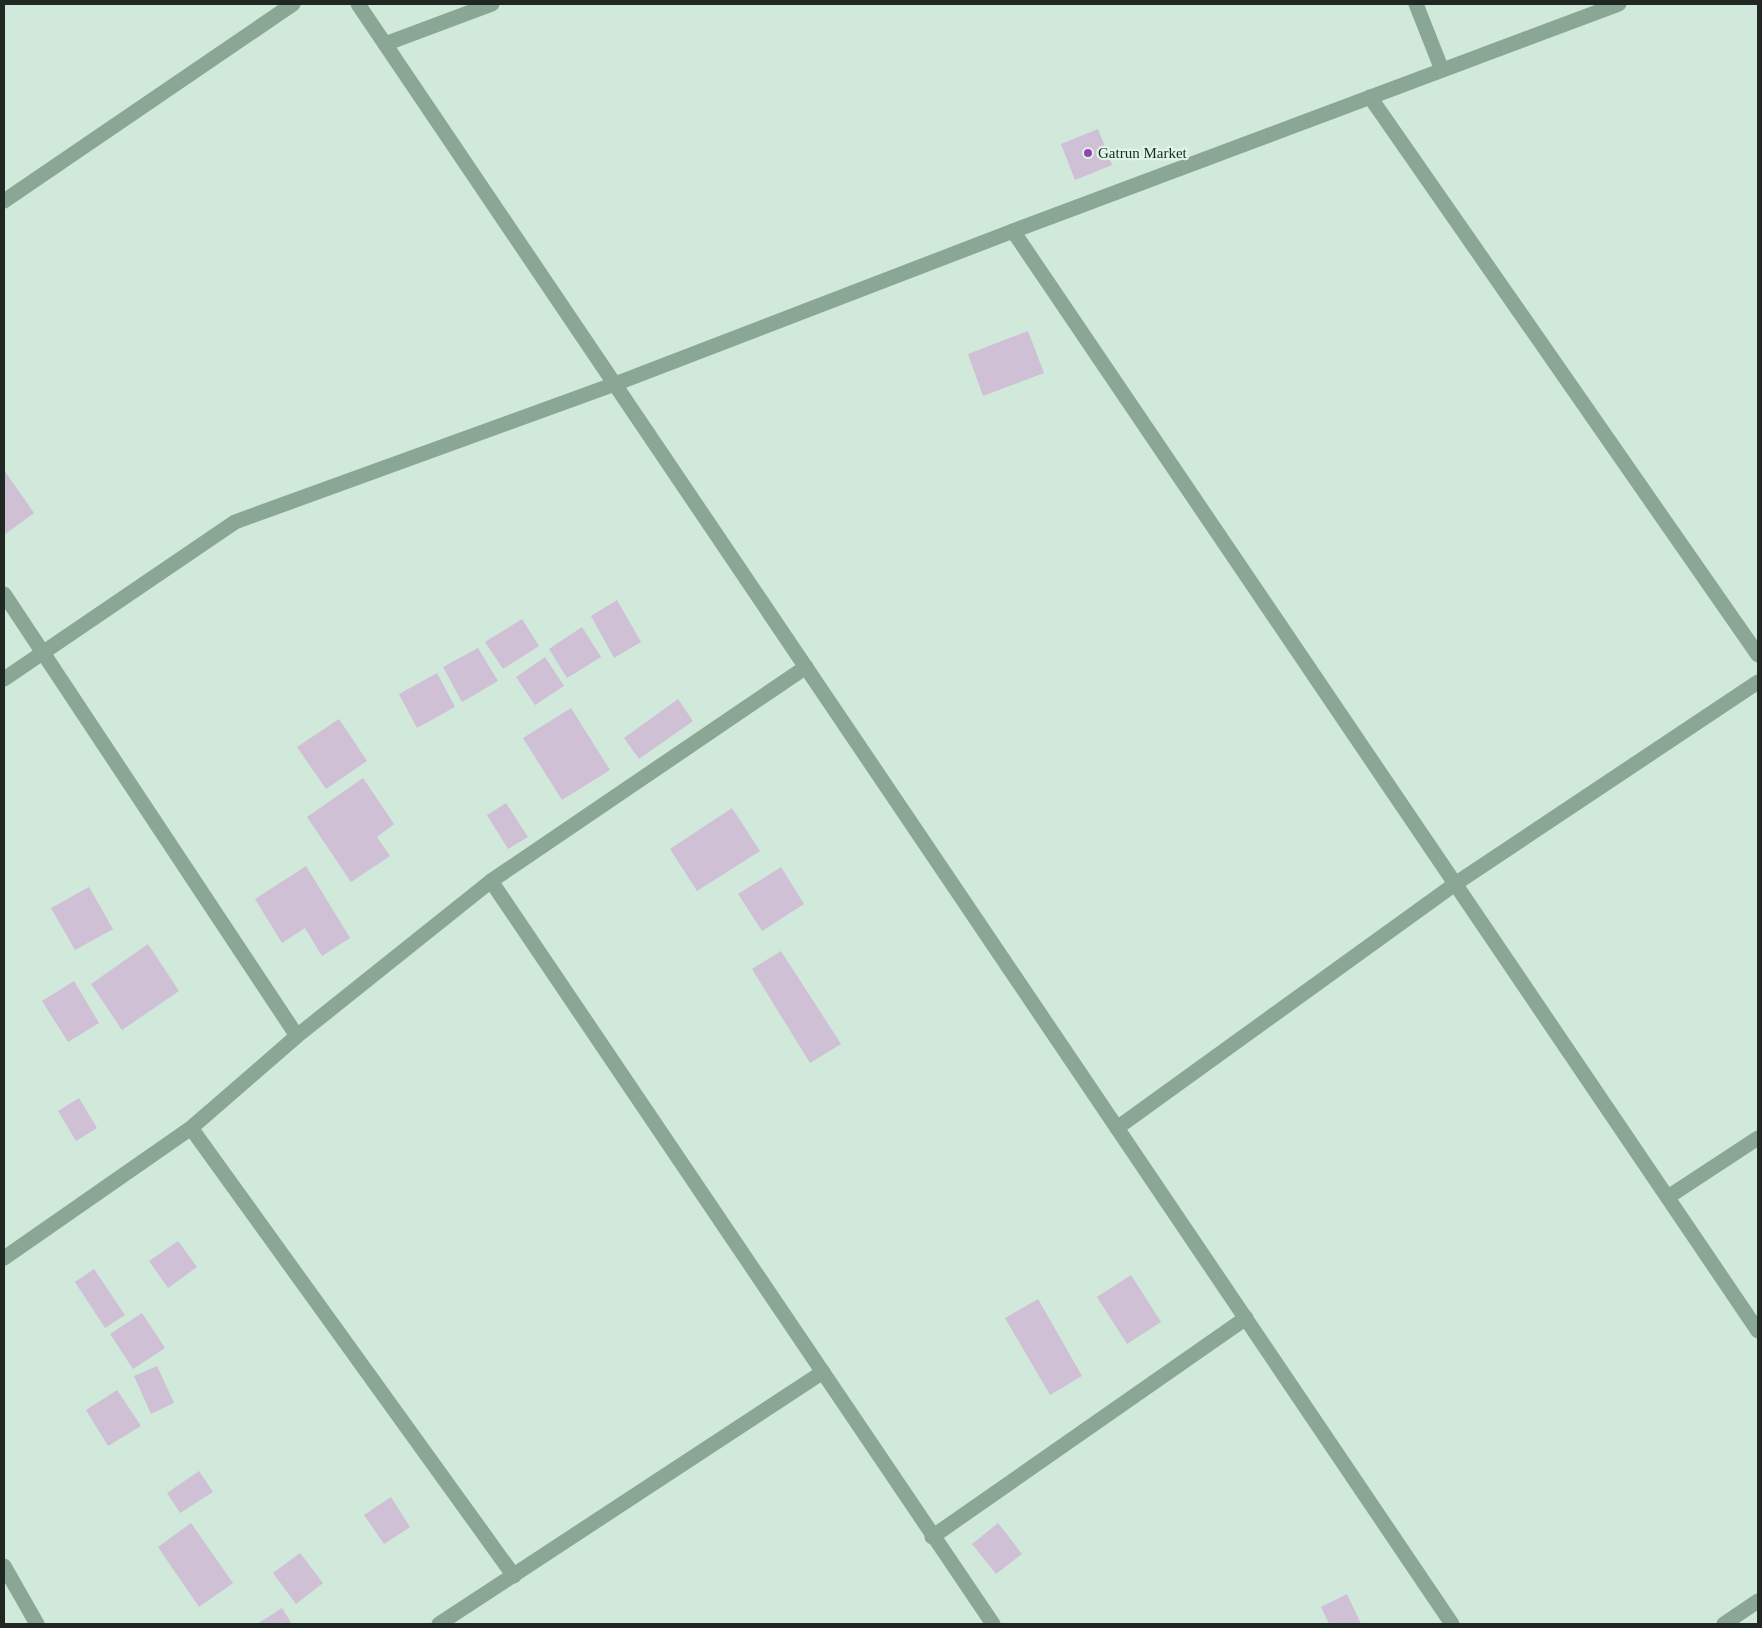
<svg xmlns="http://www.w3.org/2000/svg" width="1762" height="1628" font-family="'Times New Roman',serif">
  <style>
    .building { fill: #cfc0d5 }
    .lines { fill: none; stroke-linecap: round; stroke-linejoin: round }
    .minor { stroke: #8aa694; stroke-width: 15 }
    .poi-dot { fill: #9543b2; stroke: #def6e7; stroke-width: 2 }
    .labels { text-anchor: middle; stroke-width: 4.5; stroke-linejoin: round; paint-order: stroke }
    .poi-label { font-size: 15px; fill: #1f2822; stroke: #def6e7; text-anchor: start }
  </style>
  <rect width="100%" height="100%" fill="#d1e9da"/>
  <g class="building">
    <path d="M1098,129L1112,165L1075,180L1061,144Z"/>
    <path d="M1028,331L1044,373L983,396L968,354Z"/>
    <path d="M4,470L34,513L4,535Z"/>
    <path d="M617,600L641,642L614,658L591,616Z"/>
    <path d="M522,619L539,646L503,669L485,642Z"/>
    <path d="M582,627L601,657L567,678L549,649Z"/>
    <path d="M478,648L498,681L462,702L443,667Z"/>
    <path d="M545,657L564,686L535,705L516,677Z"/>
    <path d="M437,673L455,707L417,728L399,694Z"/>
    <path d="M678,699L693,721L639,759L624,738Z"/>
    <path d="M571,708L610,770L562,800L523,738Z"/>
    <path d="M339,719L367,761L326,789L297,747Z"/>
    <path d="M363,778L394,824L377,837L390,856L351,882L307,817Z"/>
    <path d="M506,803L528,837L508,849L487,815Z"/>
    <path d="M732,808L760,851L697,891L670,849Z"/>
    <path d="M306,866L350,938L322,956L305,928L282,943L255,899Z"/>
    <path d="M781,867L804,904L762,931L738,894Z"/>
    <path d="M89,887L113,929L75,950L51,908Z"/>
    <path d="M148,944L179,991L122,1030L91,984Z"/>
    <path d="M781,951L841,1044L810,1063L752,969Z"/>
    <path d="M74,981L99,1023L68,1042L42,1001Z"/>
    <path d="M79,1098L97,1128L76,1141L58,1111Z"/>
    <path d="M178,1241L197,1267L168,1288L149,1261Z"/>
    <path d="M94,1269L125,1315L105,1328L75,1282Z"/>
    <path d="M1131,1275L1161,1322L1127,1344L1097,1297Z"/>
    <path d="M1038,1299L1082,1376L1050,1395L1005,1318Z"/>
    <path d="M142,1313L165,1348L133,1369L110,1334Z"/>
    <path d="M157,1366L174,1403L151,1414L134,1376Z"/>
    <path d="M117,1390L141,1426L108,1446L86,1410Z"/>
    <path d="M199,1471L213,1492L180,1513L167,1493Z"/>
    <path d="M391,1497L410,1527L384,1544L364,1515Z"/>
    <path d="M191,1523L233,1583L199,1607L158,1547Z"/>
    <path d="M998,1523L1022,1554L996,1574L972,1544Z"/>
    <path d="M300,1553L323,1583L296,1604L273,1573Z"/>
    <path d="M1347,1594L1361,1624H1329L1321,1607Z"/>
    <path d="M282,1608L292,1624H257Z"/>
  </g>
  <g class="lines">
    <g class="minor">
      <path d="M358,4L1452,1624"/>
      <path d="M1416,4L1442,70"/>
      <path d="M385,44L492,4"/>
      <path d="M1370,97L1758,655"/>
      <path d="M4,201L293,4"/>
      <path d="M1013,231L1758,1331"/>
      <path d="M4,594L297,1036"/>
      <path d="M4,679L235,522L615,384L1013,231L1619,4"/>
      <path d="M491,881L993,1624"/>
      <path d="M191,1128L514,1576"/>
      <path d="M1117,1128L1455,884L1758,682"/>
      <path d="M1668,1197L1758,1138"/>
      <path d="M4,1258L191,1128L297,1036L491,881L806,667"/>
      <path d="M932,1537L1246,1318"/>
      <path d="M4,1566L37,1624"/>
      <path d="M439,1624L823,1372"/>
      <path d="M1724,1624L1758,1601"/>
    </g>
  </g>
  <circle class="poi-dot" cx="1088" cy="153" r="5"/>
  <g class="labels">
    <g class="poi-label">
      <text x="1098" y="158">Gatrun Market</text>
    </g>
  </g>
  <rect width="1762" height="1628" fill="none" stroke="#1f2822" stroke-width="10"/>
</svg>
